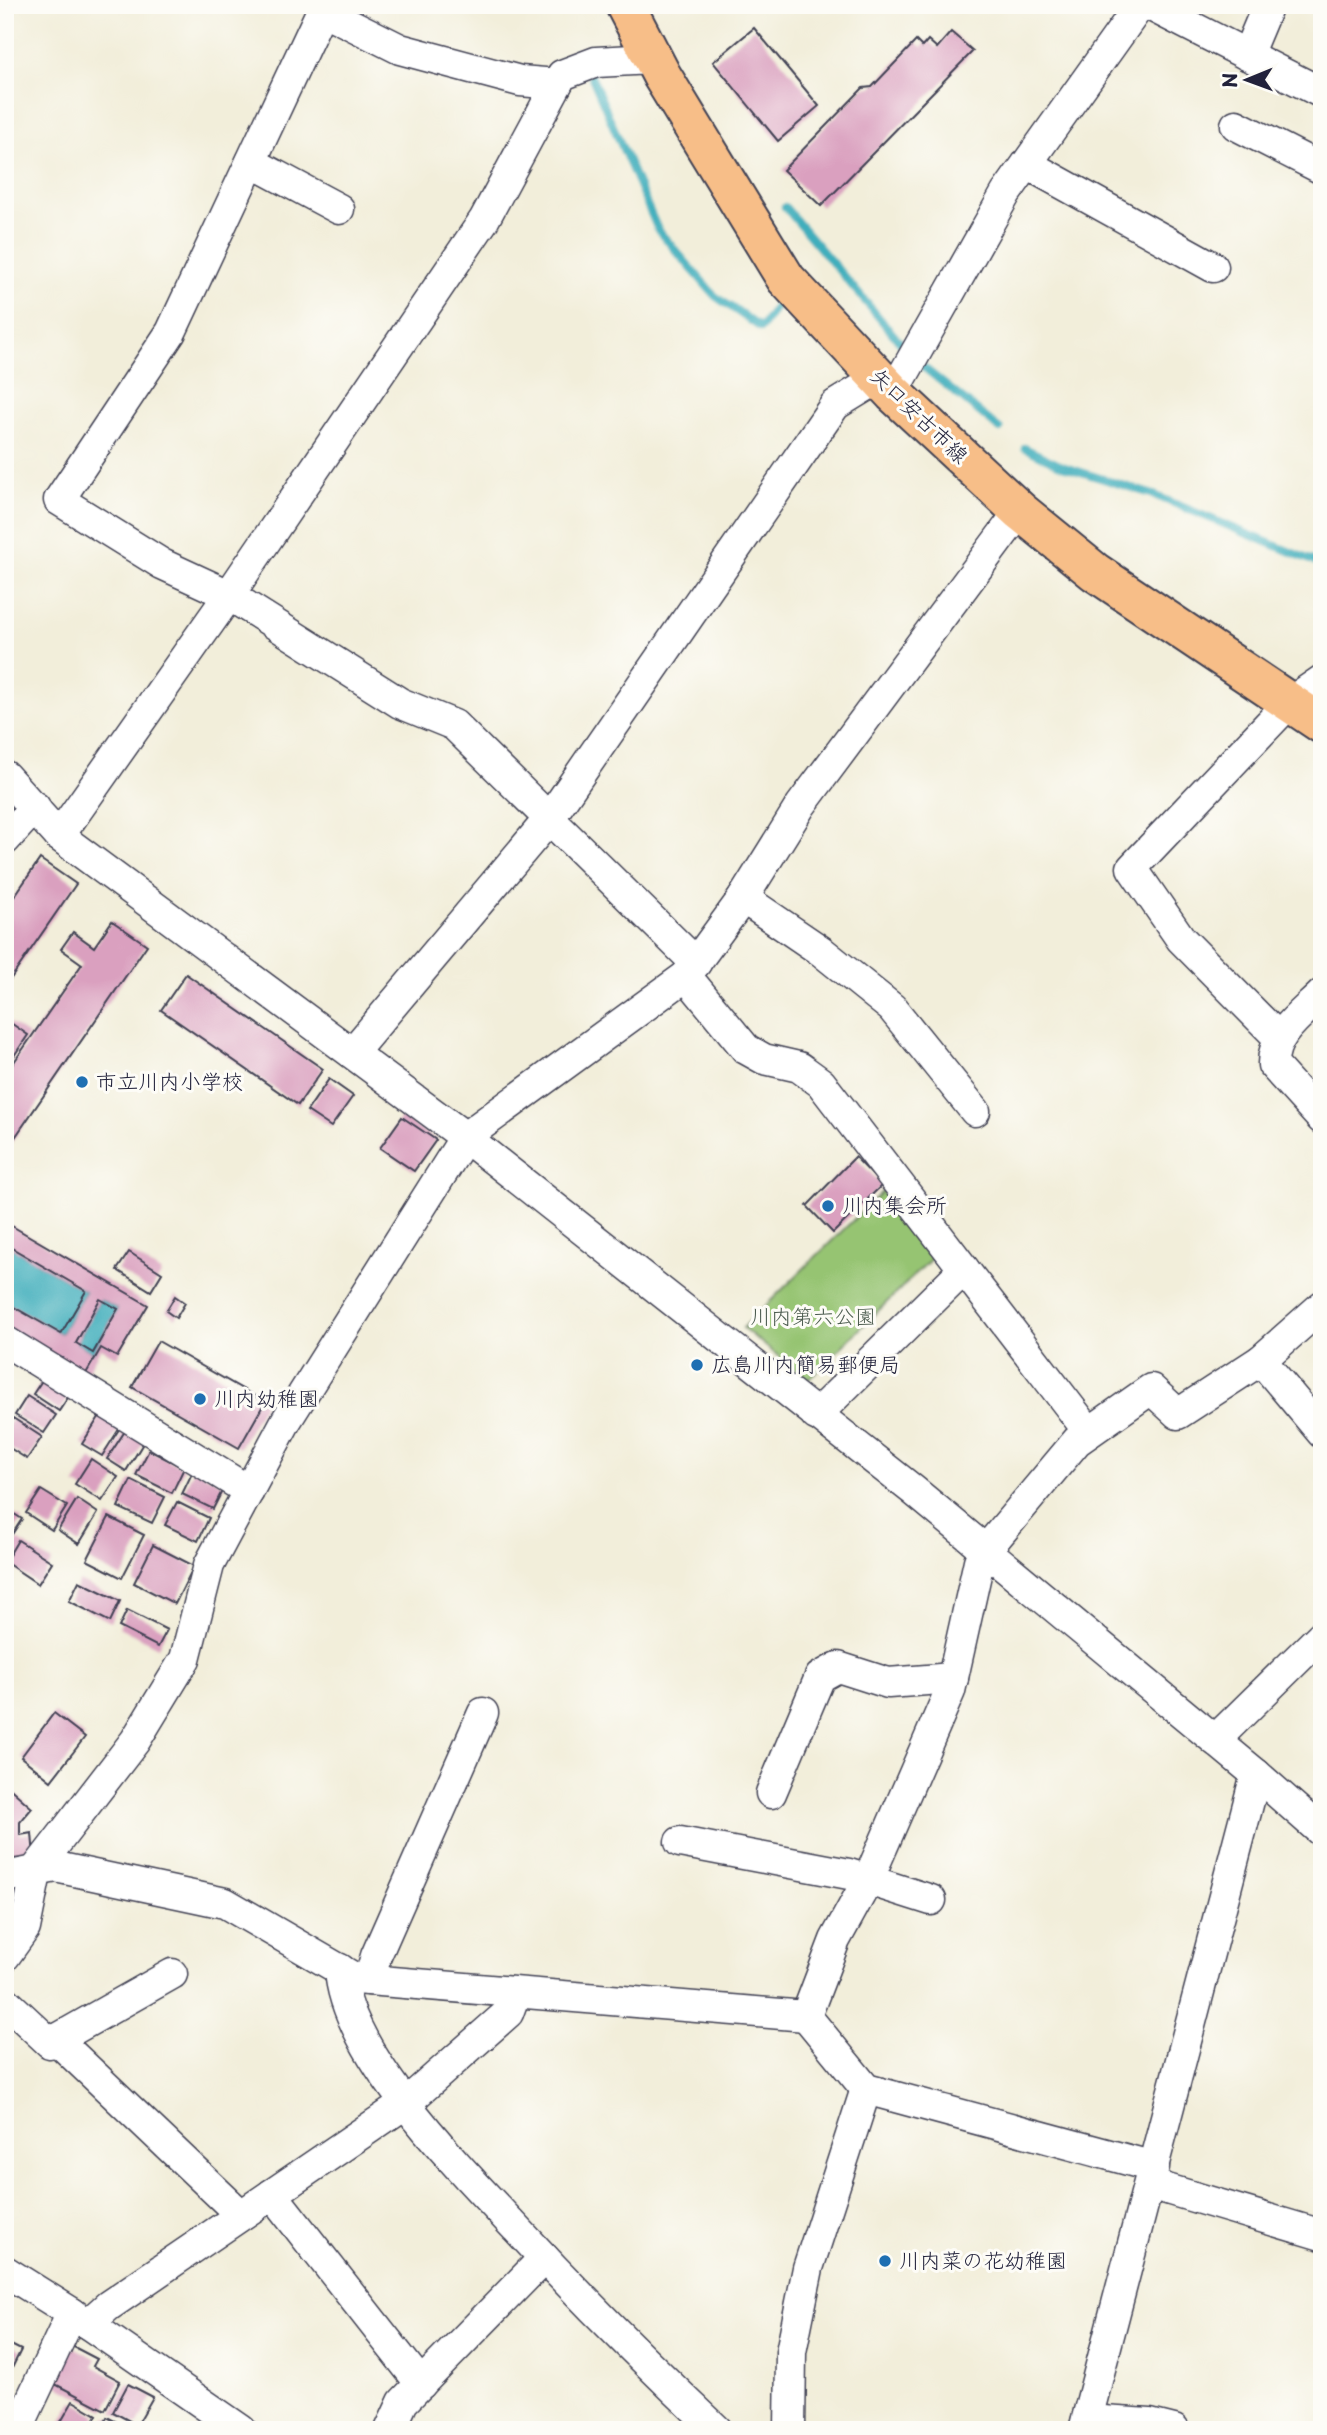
<svg xmlns="http://www.w3.org/2000/svg" width="1327" height="2435" font-family="'Playpen Sans','Klee One',sans-serif">
  <style>
    .green { fill: #96c472; stroke: #5c7356; stroke-width: 2 }
    .water { fill: #3faebc; stroke: #30687c; stroke-width: 2 }
    .lines { fill: none; stroke-linecap: round; stroke-linejoin: round }
    .stream { stroke: #3faebc; stroke-width: 8 }
    .building { fill: #daa0bf; fill-rule: evenodd }
    .minor-casing { stroke: #414153; stroke-width: 33 }
    .major-casing { stroke: #414153; stroke-width: 42 }
    .minor { stroke: #fff; stroke-width: 30 }
    .major { stroke: #f7be88; stroke-width: 38 }
    .poi-dot { fill: #1f6fb2; stroke: #fdfcf7; stroke-width: 2.5 }
    .labels { text-anchor: middle; stroke-width: 6; stroke-linejoin: round; paint-order: stroke }
    .street-label { font-size: 21px; fill: #22223b; stroke: #fdfcf7 }
    .poi-label { font-size: 21px; fill: #22223b; stroke: #fdfcf7; text-anchor: start }
    .park-label { font-size: 21px; fill: #4b5b4e; stroke: #fdfcf7 }
  </style>
  <rect width="100%" height="100%" fill="#fdfcf7"/>
  <filter id="ink" filterUnits="userSpaceOnUse"><feTurbulence type="fractalNoise" baseFrequency=".0143" numOctaves="2"/><feDisplacementMap in="SourceGraphic" scale="14" xChannelSelector="R" yChannelSelector="G"/><feConvolveMatrix kernelMatrix="1 2 1 2 8 2 1 2 1" color-interpolation-filters="sRGB"/></filter>
  <filter id="wash" filterUnits="userSpaceOnUse"><feTurbulence type="fractalNoise" baseFrequency=".00686" numOctaves="4" result="noise"/><feDisplacementMap in="SourceGraphic" scale="28" xChannelSelector="R" yChannelSelector="G"/><feGaussianBlur stdDeviation="1.57" result="paint"/><feColorMatrix in="noise" values="0 0 0 0 0 0 0 0 0 0 0 0 0 0 0 0 0 1.4 0 .05"/><feComposite in="paint" operator="in"/></filter>
  <g filter="url(#wash)">
    <rect width="100%" height="100%" fill="#f2eeda"/>
    <path class="green" d="M891,1183L942,1248L808,1380L743,1328Z"/>
    <g class="water">
      <path d="M5,1244L86,1291L61,1334L5,1302Z"/>
      <path d="M100,1299L118,1309L93,1353L76,1343Z"/>
    </g>
    <g class="lines">
      <g class="stream">
        <path d="M591,75L658,230L715,296L761,328L782,298"/>
        <path d="M785,207L904,347"/>
        <path d="M922,366L1000,429"/>
        <path d="M1025,448L1062,466L1154,495L1322,565"/>
      </g>
    </g>
    <g id="blocks">
      <g class="building">
        <path d="M754,28L819,106L778,141L713,62Z"/>
        <path d="M951,32L973,51L821,206L783,170L863,88L872,87L916,41L922,47L928,40L937,48Z"/>
        <path d="M40,859L76,884L5,987V910Z"/>
        <path d="M112,921L147,945L5,1152V1075L82,964L61,949L73,932L94,947Z"/>
        <path d="M186,974L323,1069L298,1105L161,1010Z"/>
        <path d="M5,1019L28,1035L5,1069Z"/>
        <path d="M329,1079L353,1096L331,1127L307,1111Z"/>
        <path d="M402,1117L436,1140L414,1171L380,1148Z"/>
        <path d="M855,1157L882,1185L833,1233L807,1206Z"/>
        <path d="M5,1222L148,1305L117,1357L101,1348L84,1377L5,1332V1302L61,1334L86,1291L5,1244ZM100,1299L118,1309L93,1353L76,1343Z"/>
        <path d="M129,1252L162,1273L151,1291L117,1270Z"/>
        <path d="M175,1296L185,1303L176,1318L166,1311Z"/>
        <path d="M158,1341L265,1402L239,1448L132,1387Z"/>
        <path d="M45,1376L71,1393L59,1411L33,1394Z"/>
        <path d="M27,1396L56,1415L44,1433L15,1415Z"/>
        <path d="M101,1414L121,1426L102,1456L82,1444Z"/>
        <path d="M13,1418L42,1437L27,1459L5,1445V1430Z"/>
        <path d="M127,1428L145,1440L126,1471L107,1459Z"/>
        <path d="M149,1450L184,1468L172,1493L136,1475Z"/>
        <path d="M91,1459L118,1477L102,1501L75,1484Z"/>
        <path d="M194,1469L225,1485L213,1509L182,1494Z"/>
        <path d="M131,1480L165,1497L152,1523L118,1507Z"/>
        <path d="M41,1490L67,1506L52,1530L26,1513Z"/>
        <path d="M77,1499L98,1513L79,1544L58,1530Z"/>
        <path d="M177,1502L209,1518L198,1541L165,1525Z"/>
        <path d="M5,1508L22,1519L5,1545Z"/>
        <path d="M109,1517L144,1535L122,1578L87,1560Z"/>
        <path d="M18,1540L52,1562L38,1584L5,1562Z"/>
        <path d="M153,1545L194,1566L175,1604L134,1583Z"/>
        <path d="M79,1581L120,1601L110,1622L69,1601Z"/>
        <path d="M127,1610L167,1630L158,1647L119,1627Z"/>
        <path d="M54,1713L85,1737L51,1781L21,1757Z"/>
        <path d="M5,1784L32,1808L20,1822V1835L32,1833L34,1858L9,1859V1849H5Z"/>
        <path d="M5,2342L21,2350L12,2368L5,2364Z"/>
        <path d="M72,2346L97,2359L93,2366L120,2381L105,2410L53,2383Z"/>
        <path d="M128,2384L153,2397L137,2425L113,2412Z"/>
        <path d="M73,2401L97,2415L89,2430H63L58,2427Z"/>
        <path d="M107,2417L132,2430H101Z"/>
      </g>
    </g>
  </g>
  <g filter="url(#ink)">
    <use href="#blocks" fill-opacity="0" stroke="#414153" stroke-width="2"/>
    <g class="lines">
      <defs>
        <g id="minor">
          <path d="M1149,5L1322,93"/>
          <path d="M1247,55L1268,5"/>
          <path d="M557,84L520,81L400,49L322,10L171,332L59,500L162,564L229,595L400,703L454,725L696,963"/>
          <path d="M1236,125L1322,169"/>
          <path d="M251,162L339,209"/>
          <path d="M1027,164L1213,267"/>
          <path d="M893,393L1006,193L1140,5"/>
          <path d="M5,776L59,836L465,1137L913,1490L1256,1774L1322,1832"/>
          <path d="M59,836L229,595L484,220L562,75L596,62L652,59"/>
          <path d="M5,840L35,807"/>
          <path d="M743,898L821,951L892,1008L975,1111"/>
          <path d="M686,976L746,1049L764,1059L799,1067L821,1083L1089,1432"/>
          <path d="M1322,994C1301,1015 1272,1034 1273,1065L1322,1119"/>
          <path d="M1279,1038L1181,939L1132,868L1290,702L1322,680"/>
          <path d="M352,1053L549,819L835,405L879,378"/>
          <path d="M5,1341L249,1491"/>
          <path d="M1261,1360L1322,1433"/>
          <path d="M816,1415L964,1269"/>
          <path d="M1215,1740L1322,1635"/>
          <path d="M771,1793L820,1677L838,1667L888,1683L953,1678"/>
          <path d="M680,1842L849,1874L931,1900"/>
          <path d="M5,1877L56,1867L225,1903L356,1979L806,2016"/>
          <path d="M5,1956L25,1928L37,1868L135,1741L185,1659L209,1565L286,1421L465,1137L686,976L743,898L801,805L1020,511"/>
          <path d="M340,1969C344,2052 461,2170 517,2229C582,2299 648,2365 717,2430"/>
          <path d="M369,1980L376,1956L483,1713"/>
          <path d="M5,2001L50,2043L172,1974"/>
          <path d="M56,2039L241,2215"/>
          <path d="M1154,2167L866,2089L806,2016L835,1940L868,1880L950,1691L979,1561L985,1551L1077,1441L1151,1389L1178,1414L1261,1360L1322,1306"/>
          <path d="M1150,2184L1322,2235"/>
          <path d="M272,2194L421,2384"/>
          <path d="M5,2271L72,2313L241,2430"/>
          <path d="M88,2324L108,2306L406,2103L508,2013L515,1994"/>
          <path d="M1087,2420L1150,2424L1174,2430"/>
          <path d="M17,2430L72,2313"/>
          <path d="M390,2430L403,2402L544,2258"/>
          <path d="M790,2430L791,2352L808,2268L866,2089"/>
          <path d="M1084,2430L1256,1774"/>
        </g>
        <path id="major" d="M625,5L662,76L786,279L893,393L1020,511L1095,572L1322,724"/>
      </defs>
      <use href="#minor" class="minor-casing"/>
      <use href="#major" class="major-casing"/>
      <use href="#minor" class="minor"/>
      <use href="#major" class="major"/>
    </g>
  </g>
  <g class="poi-dot">
    <circle cx="82" cy="1082" r="7"/>
    <circle cx="828" cy="1206" r="7"/>
    <circle cx="697" cy="1365" r="7"/>
    <circle cx="200" cy="1399" r="7"/>
    <circle cx="885" cy="2261" r="7"/>
  </g>
  <g class="labels">
    <g class="street-label">
      <text transform="translate(919 416) rotate(44)" y="7">矢口安古市線</text>
    </g>
    <g class="poi-label">
      <text x="96" y="1089">市立川内小学校</text>
      <text x="842" y="1213">川内集会所</text>
      <text x="711" y="1372">広島川内簡易郵便局</text>
      <text x="214" y="1406">川内幼稚園</text>
      <text x="899" y="2268">川内菜の花幼稚園</text>
    </g>
    <g class="park-label">
      <text x="813" y="1324">川内第六公園</text>
    </g>
  </g>
  <rect width="1327" height="2435" fill="none" stroke="#fdfcf7" stroke-width="28"/>
  <g transform="translate(1247 80) rotate(269)" stroke="#fdfcf7" stroke-width="5" paint-order="stroke">
  <path d="M0-5L12 26L0 18L-12 26Z" fill="#22223b"/>
  <text y="-10" font-size="19" font-weight="bold" text-anchor="middle" fill="#22223b">N</text>
  </g>
</svg>
